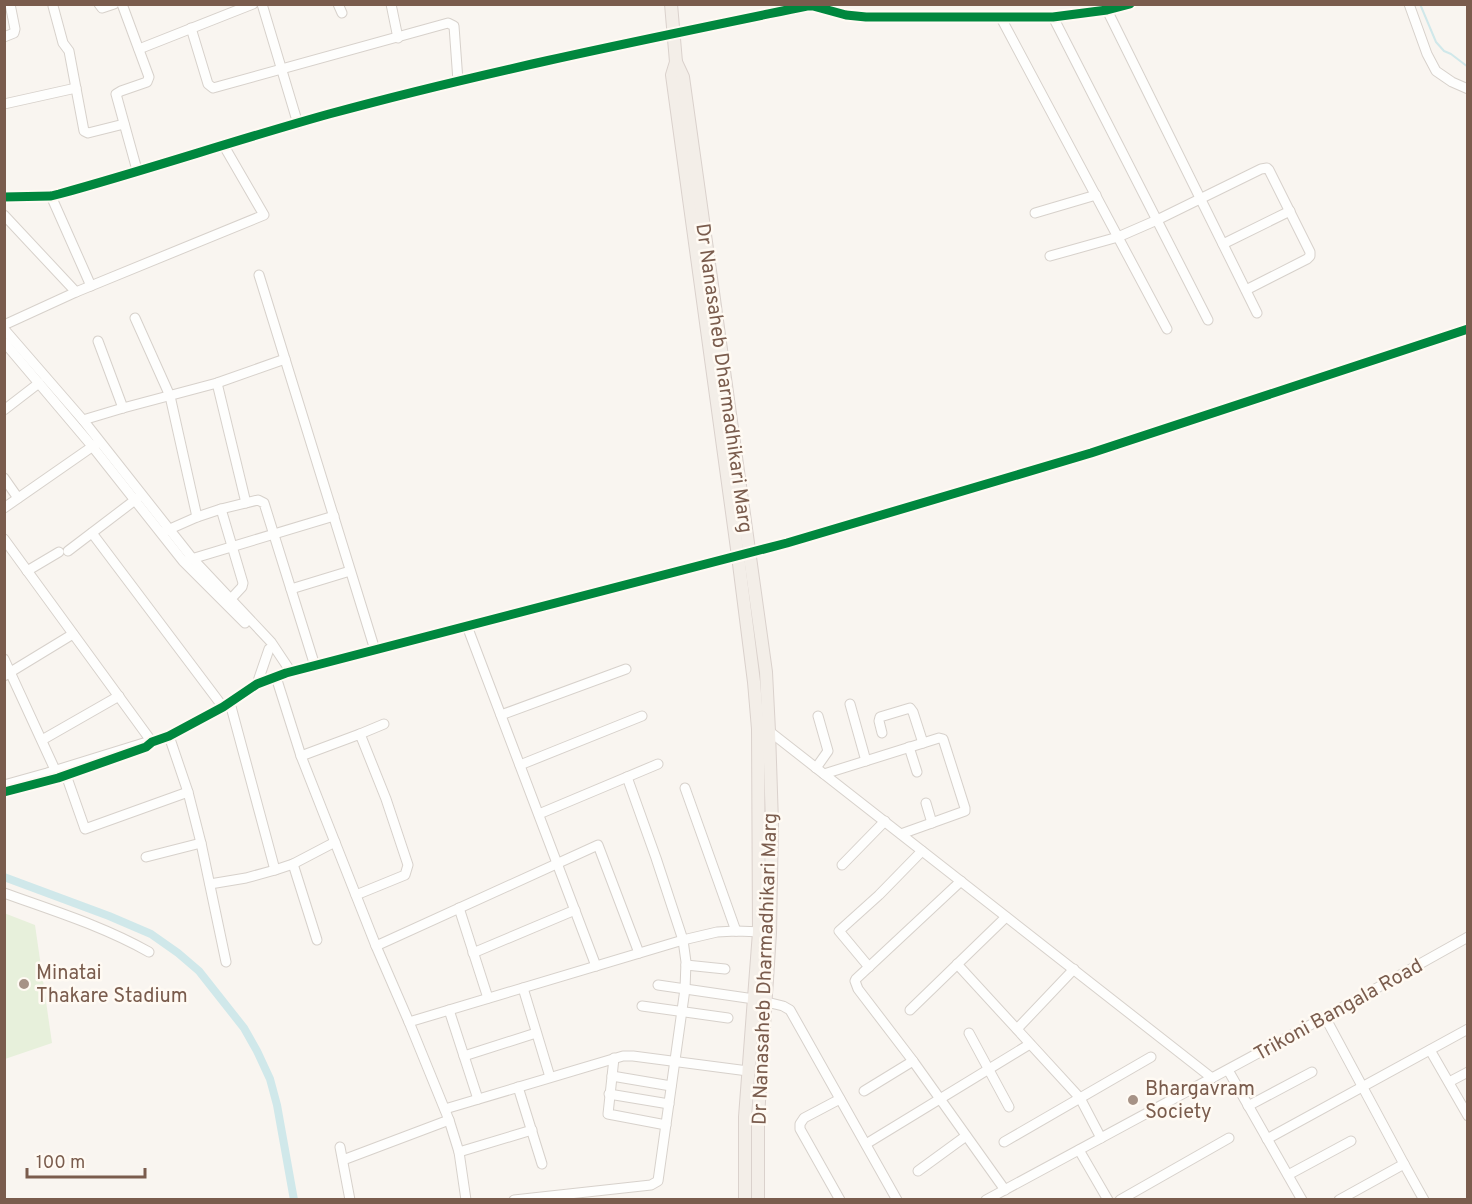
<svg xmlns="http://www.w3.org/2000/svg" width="1472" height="1204" font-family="Overpass,sans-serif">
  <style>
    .green { fill: #e7f0db }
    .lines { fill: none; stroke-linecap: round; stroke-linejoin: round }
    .stream { stroke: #d0e8ea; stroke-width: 2 }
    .canal { stroke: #d0e8ea; stroke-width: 8 }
    .minor-casing { stroke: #d7d1cb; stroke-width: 11 }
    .major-casing { stroke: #dad1cc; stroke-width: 14 }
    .minor { stroke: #fefefd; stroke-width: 9 }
    .major { stroke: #f3eee8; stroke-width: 12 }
    .cycleway-casing { stroke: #fffaf3; stroke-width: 13 }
    .cycleway { stroke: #00873e; stroke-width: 9 }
    .poi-dot { fill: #a69286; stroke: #fffaf3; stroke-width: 2 }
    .labels { text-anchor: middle; stroke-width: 5; stroke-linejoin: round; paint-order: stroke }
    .street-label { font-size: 20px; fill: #7a5c4d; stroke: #fffaf3 }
    .poi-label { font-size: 20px; fill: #7a5c4d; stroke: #fffaf3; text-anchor: start }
  </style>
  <rect width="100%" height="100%" fill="#f9f5f0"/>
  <path class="green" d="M4,913L35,925L52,1043L5,1059Z"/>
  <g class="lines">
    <path class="stream" d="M1420,4L1436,42L1444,51L1451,54L1468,67"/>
    <path class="canal" d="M4,877L109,916L151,934L178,953L199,971L244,1028L257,1051L270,1079L277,1105L294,1200"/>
    <defs>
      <g id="minor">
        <path d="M99,4L102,8L114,4"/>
        <path d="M122,4L149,77L147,82L121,91L116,94L137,170"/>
        <path d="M262,4L298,124"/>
        <path d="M338,4L342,13"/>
        <path d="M391,4L398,38"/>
        <path d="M1409,4L1427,54L1436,71L1452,82L1468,89"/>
        <path d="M53,6L63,43L69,51L84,131L88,133L124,124"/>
        <path d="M1107,10L1257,313"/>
        <path d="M1053,17L1208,320"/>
        <path d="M1001,18L1167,329"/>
        <path d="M191,28L208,84L213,88L448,23L454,26L458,81"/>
        <path d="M4,37L14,33L15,29L10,4"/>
        <path d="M139,49L253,4"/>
        <path d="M4,104L76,88"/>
        <path d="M51,196L91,286"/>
        <path d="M4,197L51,196L59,194C150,169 239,139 329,114C487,71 647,39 807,6H813L846,15L866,17H1053L1107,10L1130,4"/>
        <path d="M1035,213L1096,195"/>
        <path d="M4,215L76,292"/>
        <path d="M1223,244L1290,211"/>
        <path d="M1050,256L1118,237L1157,220L1261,169L1267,168L1269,170L1310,252V256L1307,259L1246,290"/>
        <path d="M259,275L375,650"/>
        <path d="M135,318L170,396L197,517"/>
        <path d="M4,325L76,292L264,215L224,146"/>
        <path d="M4,329L83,420L192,558L271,642L291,672"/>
        <path d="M98,341L123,408"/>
        <path d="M4,342L92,446L183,561L245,623"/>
        <path d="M217,383L246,503"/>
        <path d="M4,410L39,383"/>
        <path d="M83,420L123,408L217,383L285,359"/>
        <path d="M4,478L18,498"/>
        <path d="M4,508L96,444"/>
        <path d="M221,509L243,583L242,587L228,602"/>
        <path d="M163,532L197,517L221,509L258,500L264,503L315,666"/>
        <path d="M92,533L223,707"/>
        <path d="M4,539L152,742"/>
        <path d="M68,551L139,497"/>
        <path d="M188,560L334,516"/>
        <path d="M27,571L59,552"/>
        <path d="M291,589L350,571"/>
        <path d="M467,626L596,966"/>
        <path d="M4,659L57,774"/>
        <path d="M4,676L73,634"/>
        <path d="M276,677L301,756L325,817L376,946L409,1022L449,1120L459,1152L466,1200"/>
        <path d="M257,684L269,649"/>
        <path d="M230,703L275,870L293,864L335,842"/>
        <path d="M850,704L866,761"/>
        <path d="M501,715L626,669"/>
        <path d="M764,730L769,731L1212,1078"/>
        <path d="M882,733L879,721L880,717L910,708L913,712L923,743"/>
        <path d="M360,734L384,724"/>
        <path d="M169,736L188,792L201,843L226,962"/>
        <path d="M42,740L119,696"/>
        <path d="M909,747L917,772"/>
        <path d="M301,756L360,734L386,799L408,865L405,875L356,895"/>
        <path d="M520,765L642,716"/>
        <path d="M816,768L828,751L818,716"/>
        <path d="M824,774L939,738L943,739L965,808V811L901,834"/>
        <path d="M66,775L85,829L188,792"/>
        <path d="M4,785L47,773L147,742"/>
        <path d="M685,788L736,931"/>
        <path d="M4,792L58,778L146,747L152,742L169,736L223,707L257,684L286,673L787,543L1091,453L1468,329"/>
        <path d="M926,803L932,823"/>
        <path d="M539,814L658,764"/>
        <path d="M146,857L201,843"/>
        <path d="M293,864L317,940"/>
        <path d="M842,865L885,821"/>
        <path d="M961,881L856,979L855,981L858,989L913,1061L1005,1190"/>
        <path d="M210,884L246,878L275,870"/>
        <path d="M4,893C54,911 103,926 149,952"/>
        <path d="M459,908L488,998"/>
        <path d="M376,946L598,845L639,953"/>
        <path d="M473,953L575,910"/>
        <path d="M957,964L1080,1098L1101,1138"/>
        <path d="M686,965L725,969"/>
        <path d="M869,967L839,931L879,895L922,851"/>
        <path d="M658,985L754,999L783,1006L790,1010L897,1200"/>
        <path d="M523,988L550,1077"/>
        <path d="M642,1006L728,1018"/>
        <path d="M449,1010L478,1099"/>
        <path d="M910,1010L1006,917"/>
        <path d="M1325,1017L1404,1164L1424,1200"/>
        <path d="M409,1022L683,940L717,932L736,931L763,932"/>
        <path d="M1017,1029L1074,969"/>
        <path d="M969,1033L1009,1107"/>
        <path d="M1430,1050L1468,1116"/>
        <path d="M464,1056L536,1033"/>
        <path d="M614,1058L608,1114L666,1125"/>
        <path d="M1228,1070L1302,1200"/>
        <path d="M612,1076L671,1086"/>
        <path d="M1449,1082L1468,1072"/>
        <path d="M518,1087L542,1164"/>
        <path d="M864,1091L913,1061"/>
        <path d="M609,1094L669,1104"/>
        <path d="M840,1099L804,1118L800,1124V1129L840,1200"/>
        <path d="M1248,1106L1312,1072"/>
        <path d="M445,1109L623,1056H633L748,1071"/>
        <path d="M1267,1139L1468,1029"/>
        <path d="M1004,1142L1151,1057"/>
        <path d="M866,1144L1030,1044"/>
        <path d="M340,1147L350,1200"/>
        <path d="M1079,1150L1108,1200"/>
        <path d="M459,1152L532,1130"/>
        <path d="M343,1160L449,1120"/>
        <path d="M918,1171L966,1136"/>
        <path d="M1288,1175L1351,1141"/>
        <path d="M514,1200L651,1185L658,1181L685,989L686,962L683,940L656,858L627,777"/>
        <path d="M986,1200L1325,1017L1468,937"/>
        <path d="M1120,1200L1229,1138"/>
        <path d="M1339,1200L1404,1164"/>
      </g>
      <g id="major">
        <path d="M671,4L676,62L672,75L738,556L754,682L758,729L759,932L745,1117V1200"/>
        <path d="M676,62L683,77L766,672L769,731L772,823L770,933L758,1117V1200"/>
      </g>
    </defs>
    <use href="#minor" class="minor-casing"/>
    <use href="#major" class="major-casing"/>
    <use href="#minor" class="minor"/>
    <use href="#major" class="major"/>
    <defs>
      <g id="cycleway">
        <path d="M4,197L51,196L59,194C150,169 239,139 329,114C487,71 647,39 807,6H813L846,15L866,17H1053L1107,10L1130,4"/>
        <path d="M4,792L58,778L146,747L152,742L169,736L223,707L257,684L286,673L787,543L1091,453L1468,329"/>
      </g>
    </defs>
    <use href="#cycleway" class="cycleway-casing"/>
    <use href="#cycleway" class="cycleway"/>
  </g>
  <g class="poi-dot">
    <circle cx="24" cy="984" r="6"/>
    <circle cx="1133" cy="1100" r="6"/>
  </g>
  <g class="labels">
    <g class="street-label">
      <text transform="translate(725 378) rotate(82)" y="7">Dr Nanasaheb Dharmadhikari Marg</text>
      <text transform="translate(764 969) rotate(-88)" y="7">Dr Nanasaheb Dharmadhikari Marg</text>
      <text transform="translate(1338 1009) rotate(-29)" y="7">Trikoni Bangala Road</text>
    </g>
    <g class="poi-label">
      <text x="36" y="979">Minatai<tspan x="36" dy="23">Thakare Stadium</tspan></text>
      <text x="1145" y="1095">Bhargavram<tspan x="1145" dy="23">Society</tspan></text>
    </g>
  </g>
  <rect width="1472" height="1204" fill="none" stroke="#7a5c4d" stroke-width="12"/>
  <path d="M27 1168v9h118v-9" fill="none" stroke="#7a5c4d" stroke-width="3"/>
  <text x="36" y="1168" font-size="18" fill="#7a5c4d" stroke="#fffaf3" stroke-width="4.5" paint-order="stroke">100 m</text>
</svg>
